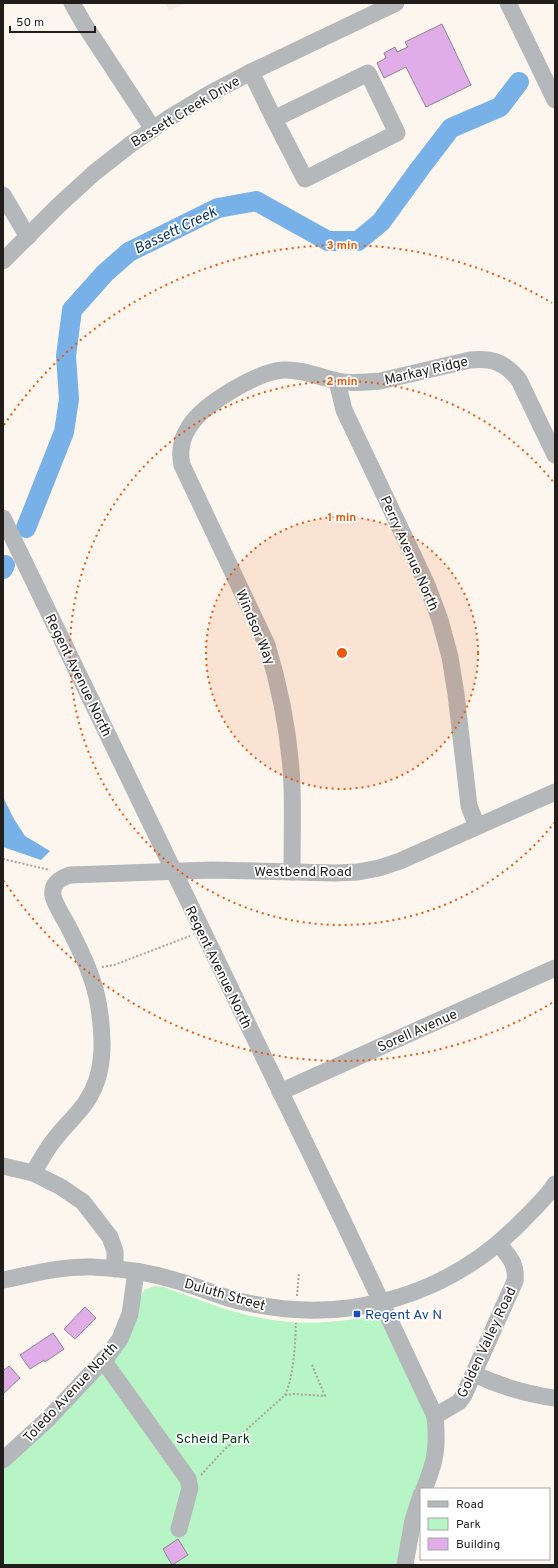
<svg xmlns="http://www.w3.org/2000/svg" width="558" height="1568" font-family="Overpass,sans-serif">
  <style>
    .built { fill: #f6ebdd }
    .green { fill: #b8f5c6 }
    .water { fill: #78b1e7 }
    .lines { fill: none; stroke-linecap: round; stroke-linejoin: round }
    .river { stroke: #78b1e7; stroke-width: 20 }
    .building { fill: #e1ade9; stroke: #8c868d }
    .path { stroke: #a9a39d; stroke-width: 2; stroke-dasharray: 2 2; stroke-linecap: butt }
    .minor { stroke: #b4b8ba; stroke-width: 17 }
    .ring { fill: none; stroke: #e8590c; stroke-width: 2; stroke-dasharray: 2 4 }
    .transit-dot { fill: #1a4fb4; stroke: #fff; stroke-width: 1.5 }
    .labels { text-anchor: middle; stroke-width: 3.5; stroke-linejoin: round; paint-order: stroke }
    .street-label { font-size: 14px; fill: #201d1a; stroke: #fff }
    .transit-label { font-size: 14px; fill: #164399; stroke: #fff; text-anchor: start }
    .park-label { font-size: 14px; fill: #003415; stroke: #fff }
    .water-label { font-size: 15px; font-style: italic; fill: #0a3458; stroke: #fff }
    .centre { fill: #e8590c; stroke: #fff; stroke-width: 2 }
    .ring-label { font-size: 12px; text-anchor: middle; font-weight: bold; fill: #e8590c; stroke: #fff; stroke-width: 3.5; stroke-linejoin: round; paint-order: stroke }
  </style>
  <rect width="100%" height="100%" fill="#fdf6ee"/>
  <path class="built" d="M165,3H185L169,11Z"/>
  <path class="green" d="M154,1286L164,1287C205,1302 246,1319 291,1322C303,1323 316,1323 328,1322C345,1321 362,1317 380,1318L428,1420L430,1439L421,1479L411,1501L397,1565H3V1469L23,1452L138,1304L144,1290Z"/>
  <path class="water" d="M3,797L14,819L25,836L50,851L41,860L3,847Z"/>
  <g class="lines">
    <g class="river">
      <path d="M26,528L64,432L69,399L66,356L72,310L105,273L129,252L218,208L256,201L328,241H358L381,222L421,167L451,128L500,107L519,82"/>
      <path d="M3,569L5,565"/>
    </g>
  </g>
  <g class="building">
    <path d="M442,24L471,85L426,107L406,67L384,78L377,63L386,58L384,53L395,47L397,52L408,47L405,42Z"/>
    <path d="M85,1307L96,1318L75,1339L64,1329Z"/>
    <path d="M53,1333L64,1349L45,1362L44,1360L30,1369L20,1355Z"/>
    <path d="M9,1366L20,1378L3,1394V1371Z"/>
    <path d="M178,1539L188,1555L172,1565L163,1549Z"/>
  </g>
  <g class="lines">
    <g class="path">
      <path d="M3,859L50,870"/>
      <path d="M102,967L114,965L190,936"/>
      <path d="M297,1296L299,1272"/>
      <path d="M285,1395L293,1394L325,1396L312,1365"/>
      <path d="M201,1475L223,1451L285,1395C294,1375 295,1345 296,1323"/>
    </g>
    <g class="minor">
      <path d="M72,3L84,24L153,129"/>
      <path d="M508,3L555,100"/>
      <path d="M251,72L274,119L368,73L397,133L305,179L274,119"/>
      <path d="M3,195L28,237"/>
      <path d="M3,261L58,206L94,173L131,144L169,118L209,94L251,72L396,3"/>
      <path d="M337,381L344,410L411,551L427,585L440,620L450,657L456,694L469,806L477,826"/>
      <path d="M3,518L344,1223L435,1416"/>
      <path d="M292,872C292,843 293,815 292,786C290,739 281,691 267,645L182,465C179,451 181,439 189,427C203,404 257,372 283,370C302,369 319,377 337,381C351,384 366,382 380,381L470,360C492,358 505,362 519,380L555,455"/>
      <path d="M280,1092L555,968"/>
      <path d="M3,1166L33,1173L61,1187L83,1202L110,1237L115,1251V1269"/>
      <path d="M33,1173C41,1160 48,1146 58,1135C67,1124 78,1114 86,1102C105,1075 104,1040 99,1008C95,979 81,952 68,926C64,918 55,905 53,896C51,883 61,878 70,875L211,870L335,873L358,872L379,868L400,861L555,792"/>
      <path d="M3,1280C33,1274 62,1266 92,1267C122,1268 153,1273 181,1282C202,1288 223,1298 244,1302C347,1326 450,1296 523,1220C534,1209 547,1197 555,1184"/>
      <path d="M103,1360L188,1479L190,1488L179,1529"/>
      <path d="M474,1374C502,1387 525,1394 555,1398"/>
      <path d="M3,1460L48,1419L109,1354L120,1339L130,1314L136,1272"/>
      <path d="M424,1489C436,1461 438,1447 435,1416L459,1402L464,1395L515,1281C517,1263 509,1257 499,1244"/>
      <path d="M405,1565L413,1520L421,1495"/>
    </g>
  </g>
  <circle cx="342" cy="653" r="136" fill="#e8590c" fill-opacity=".12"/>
  <g class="ring">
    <circle cx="342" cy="653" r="136"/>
    <path d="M555 822A272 272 0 1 1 555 484"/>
    <path d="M552 1003A408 408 0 0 1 4 881M4 425A408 408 0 0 1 552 303"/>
  </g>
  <rect class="transit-dot" x="353" y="1310" width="8" height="8" rx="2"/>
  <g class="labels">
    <g class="street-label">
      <text transform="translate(185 111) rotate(-31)" y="5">Bassett Creek Drive</text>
      <text transform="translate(426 370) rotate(-13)" y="5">Markay Ridge</text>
      <text transform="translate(410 553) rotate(66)" y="5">Perry Avenue North</text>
      <text transform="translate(256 627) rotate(67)" y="5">Windsor Way</text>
      <text transform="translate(79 675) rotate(64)" y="5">Regent Avenue North</text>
      <text x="303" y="876">Westbend Road</text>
      <text transform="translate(219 967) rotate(64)" y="5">Regent Avenue North</text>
      <text transform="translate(417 1030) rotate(-24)" y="5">Sorell Avenue</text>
      <text transform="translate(225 1294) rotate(16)" y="5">Duluth Street</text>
      <text transform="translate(486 1342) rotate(-65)" y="5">Golden Valley Road</text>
      <text transform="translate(70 1392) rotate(-47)" y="5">Toledo Avenue North</text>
    </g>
    <g class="transit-label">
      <text x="365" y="1319">Regent Av N</text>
    </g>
    <g class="park-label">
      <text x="213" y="1443">Scheid Park</text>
    </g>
    <g class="water-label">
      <text transform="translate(175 230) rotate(-26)" y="5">Bassett Creek</text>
    </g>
  </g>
  <circle cx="342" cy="653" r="6" class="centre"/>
  <g class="ring-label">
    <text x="342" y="249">3 min</text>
    <text x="342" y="385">2 min</text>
    <text x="342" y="521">1 min</text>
  </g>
  <rect width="558" height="1568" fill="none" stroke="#201d1a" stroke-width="8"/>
  <rect x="420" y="1488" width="130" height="72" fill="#ffffff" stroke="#a6a5a3"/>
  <rect x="428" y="1501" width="20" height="6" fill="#b4b8ba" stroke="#a6a5a3"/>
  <text x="456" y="1508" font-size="12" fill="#201d1a">Road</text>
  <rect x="428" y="1518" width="20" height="12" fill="#b8f5c6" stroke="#a6a5a3"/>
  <text x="456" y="1528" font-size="12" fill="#201d1a">Park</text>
  <rect x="428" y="1538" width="20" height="12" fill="#e1ade9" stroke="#a6a5a3"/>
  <text x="456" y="1548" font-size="12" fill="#201d1a">Building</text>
  <path d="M10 26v6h85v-6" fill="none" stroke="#201d1a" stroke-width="2"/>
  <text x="16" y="26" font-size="12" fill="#201d1a" stroke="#ffffff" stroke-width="3" paint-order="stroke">50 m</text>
</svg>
